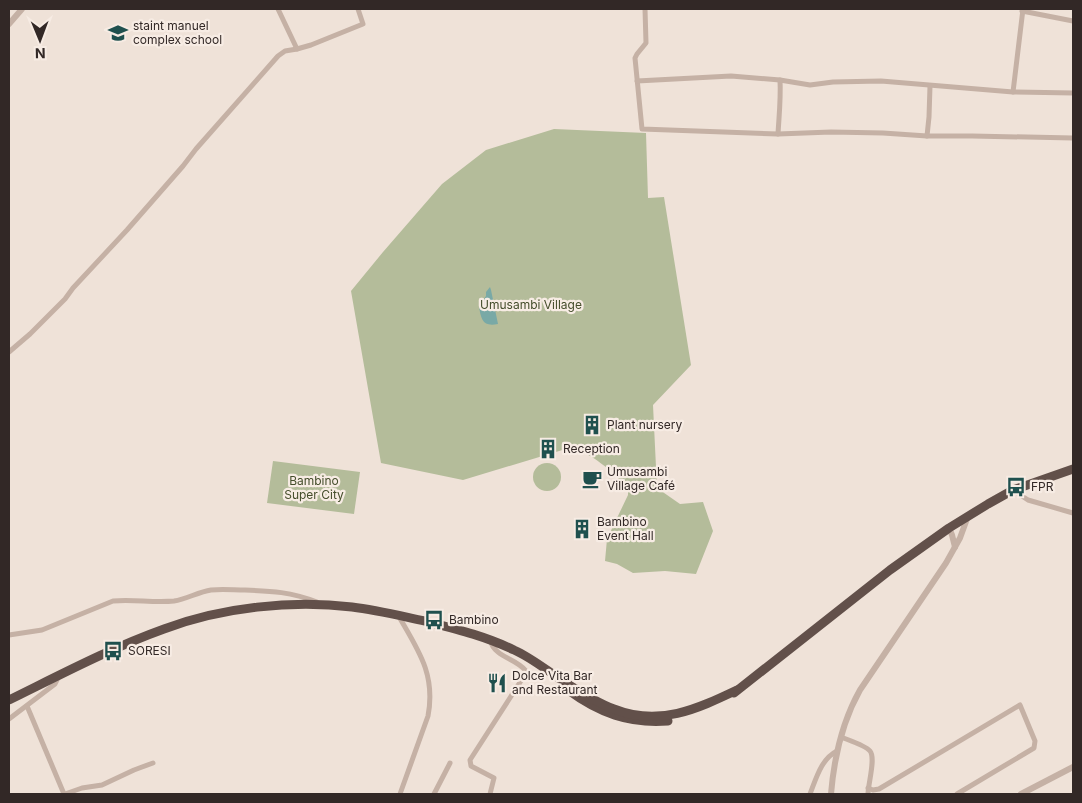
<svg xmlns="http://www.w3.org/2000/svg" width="1082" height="803" font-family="Inter,sans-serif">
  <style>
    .green { fill: #b4bc9a }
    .water { fill: #79a9a6 }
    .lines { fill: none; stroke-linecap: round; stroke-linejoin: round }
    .minor { stroke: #c5b1a5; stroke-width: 5 }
    .tertiary { stroke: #c5b1a5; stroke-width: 6 }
    .trunk { stroke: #62504a; stroke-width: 9 }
    .labels { text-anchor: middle; stroke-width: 4.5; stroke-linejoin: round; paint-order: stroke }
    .poi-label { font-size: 12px; fill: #322826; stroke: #f7ece4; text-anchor: start }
    .park-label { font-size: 12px; fill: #454e2c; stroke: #f7ece4 }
  </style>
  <rect width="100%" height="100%" fill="#efe2d8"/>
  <g class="green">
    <path d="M554,129L646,133L648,198L664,197L691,365L653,405L657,488L680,504L703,502L713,531L696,574L665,571L633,573L617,564L605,561L607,539L628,495V487C610,471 594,453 569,448L463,480L381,463L351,291L383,252L442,184L486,150Z"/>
    <path d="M273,461L360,472L354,514L267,503Z"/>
    <circle cx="547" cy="477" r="14"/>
  </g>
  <path class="water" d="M490,287L491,290L498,324C483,327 481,320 479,306L486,296V292Z"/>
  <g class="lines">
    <g class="minor">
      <path d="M278,9L297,49"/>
      <path d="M645,9L646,43L637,54L635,58L642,129L778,134L831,132L883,133L927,136H972L1073,138"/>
      <path d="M1022,11L1073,21"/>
      <path d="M637,81L731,76L780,80L810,85L833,82L881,81L1013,92L1073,93"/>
      <path d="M1013,92L1023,9"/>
      <path d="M778,134C779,116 781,98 780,80"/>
      <path d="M927,136L929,117L930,86"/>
      <path d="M9,352L30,334L65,299L73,288L127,230L183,166L196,149L278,56L285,51L297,49L311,45L363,24L358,9"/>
      <path d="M1013,490L1028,500L1073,513"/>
      <path d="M398,615C418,650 436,674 428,716L400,794"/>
      <path d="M9,635L42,630L113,601C133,599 153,603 174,601C187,599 198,592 211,590C222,589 234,590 245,590C272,591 291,592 317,602"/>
      <path d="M27,706L64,794"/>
      <path d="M9,719L55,684L59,676"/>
      <path d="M841,737C848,740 865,745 870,751C876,758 868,784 868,794"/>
      <path d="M868,788L873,790L879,789L1020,705L1035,741L1034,748L957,794"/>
      <path d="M65,794L82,788L102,785L134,770L153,763"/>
      <path d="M434,794L450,763"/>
      <path d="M490,794L494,778L471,766L470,760L526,673V671C516,658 495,658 490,640"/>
      <path d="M810,794C816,779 821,759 837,751"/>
    </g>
    <g class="tertiary">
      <path d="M9,24L22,9"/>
      <path d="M949,528L952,535L955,547"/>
      <path d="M831,794C834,758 842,722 860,690L946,563L960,538L968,516"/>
      <path d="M1021,794L1073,767"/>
    </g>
    <g class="trunk">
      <path d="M568,690C599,713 629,724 668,721"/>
      <path d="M734,693L890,570L949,528L988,504L1013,490L1073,469"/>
      <path d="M9,700C60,675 111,648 164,629C222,607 292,600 352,607C377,610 401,616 425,621C456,629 485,636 514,650C530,657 545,669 560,679C577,690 595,702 614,709C659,727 697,709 737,690"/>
    </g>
  </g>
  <defs>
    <symbol id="school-bare" viewBox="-9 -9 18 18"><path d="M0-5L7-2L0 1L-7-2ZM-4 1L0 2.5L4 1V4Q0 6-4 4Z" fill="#1f504e" stroke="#f7ece4" stroke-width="2.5" paint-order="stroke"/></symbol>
    <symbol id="building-bare" viewBox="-9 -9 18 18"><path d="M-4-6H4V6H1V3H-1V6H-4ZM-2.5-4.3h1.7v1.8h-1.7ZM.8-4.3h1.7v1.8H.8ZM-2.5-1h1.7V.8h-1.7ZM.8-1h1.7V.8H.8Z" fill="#1f504e" stroke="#f7ece4" stroke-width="2.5" paint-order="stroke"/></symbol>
    <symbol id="cafe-bare" viewBox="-9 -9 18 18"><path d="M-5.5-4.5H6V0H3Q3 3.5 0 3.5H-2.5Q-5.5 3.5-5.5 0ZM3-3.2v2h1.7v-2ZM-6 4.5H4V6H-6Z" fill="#1f504e" stroke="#f7ece4" stroke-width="2.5" paint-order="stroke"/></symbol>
    <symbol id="bus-bare" viewBox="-9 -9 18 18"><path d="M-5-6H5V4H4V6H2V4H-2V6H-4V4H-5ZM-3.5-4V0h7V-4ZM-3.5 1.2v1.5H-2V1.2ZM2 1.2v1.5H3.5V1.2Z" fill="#1f504e" stroke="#f7ece4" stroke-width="2.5" paint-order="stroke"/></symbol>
    <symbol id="restaurant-bare" viewBox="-9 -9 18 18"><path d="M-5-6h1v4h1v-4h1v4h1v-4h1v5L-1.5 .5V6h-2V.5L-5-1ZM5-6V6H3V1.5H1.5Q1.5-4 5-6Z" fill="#1f504e" stroke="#f7ece4" stroke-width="2.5" paint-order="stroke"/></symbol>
  </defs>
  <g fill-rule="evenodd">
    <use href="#school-bare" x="104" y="19" width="28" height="28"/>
    <use href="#building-bare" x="578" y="411" width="28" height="28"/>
    <use href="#building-bare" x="534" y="435" width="28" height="28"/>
    <use href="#cafe-bare" x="578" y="465" width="28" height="28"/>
    <use href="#bus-bare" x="1002" y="473" width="28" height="28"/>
    <use href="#building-bare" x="568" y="515" width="28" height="28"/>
    <use href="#bus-bare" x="420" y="606" width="28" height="28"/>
    <use href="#bus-bare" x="99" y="637" width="28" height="28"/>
    <use href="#restaurant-bare" x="483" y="669" width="28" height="28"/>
  </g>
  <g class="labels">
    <g class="poi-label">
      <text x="133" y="30">staint manuel<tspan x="133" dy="14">complex school</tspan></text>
      <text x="607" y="429">Plant nursery</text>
      <text x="563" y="453">Reception</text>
      <text x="607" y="476">Umusambi<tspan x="607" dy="14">Village Café</tspan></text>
      <text x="1031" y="491">FPR</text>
      <text x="597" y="526">Bambino<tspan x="597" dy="14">Event Hall</tspan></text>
      <text x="449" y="624">Bambino</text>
      <text x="128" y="655">SORESI</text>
      <text x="512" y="680">Dolce Vita Bar<tspan x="512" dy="14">and Restaurant</tspan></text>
    </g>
    <g class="park-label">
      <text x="531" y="309">Umusambi Village</text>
      <text x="314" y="485">Bambino<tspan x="314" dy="14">Super City</tspan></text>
    </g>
  </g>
  <rect width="1082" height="803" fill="none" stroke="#322826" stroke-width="20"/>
  <g transform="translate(40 40) rotate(179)" stroke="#f7ece4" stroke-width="4" paint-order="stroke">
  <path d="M0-4L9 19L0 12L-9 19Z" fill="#322826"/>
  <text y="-8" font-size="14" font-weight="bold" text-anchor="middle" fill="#322826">N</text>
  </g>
</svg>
